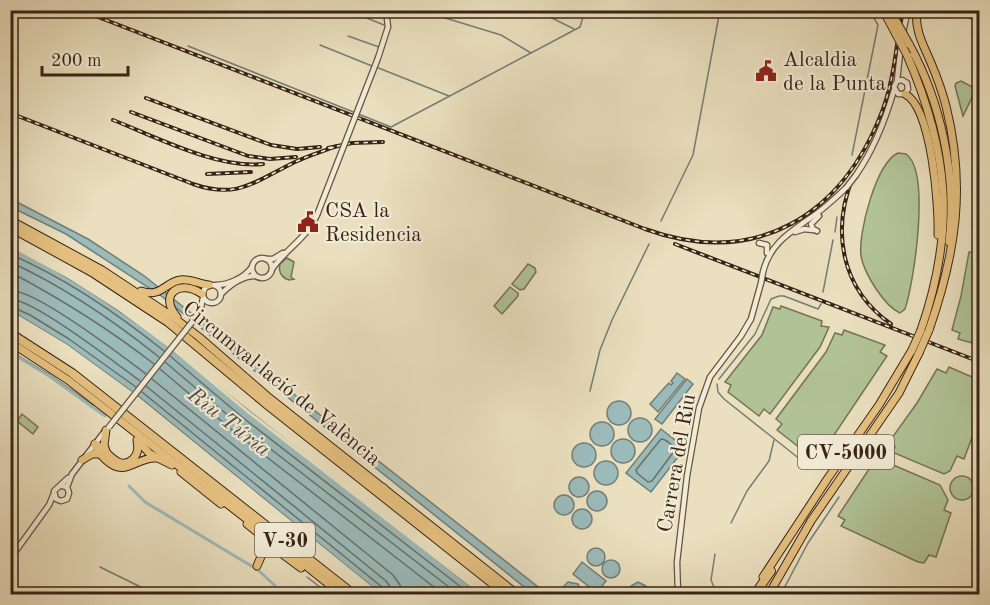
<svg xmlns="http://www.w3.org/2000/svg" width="990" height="605" font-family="'Old Standard TT',serif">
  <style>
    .green { fill: #b1c396; stroke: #747456; stroke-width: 1.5 }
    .water { fill: #9bbaba; stroke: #737e78; stroke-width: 1.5 }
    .pier { fill: #eadfbe }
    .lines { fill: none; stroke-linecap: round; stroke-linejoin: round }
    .shore { stroke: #6a6f68; stroke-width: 1.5 }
    .stream { stroke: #737e78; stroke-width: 1.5 }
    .canal { stroke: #9bbaba; stroke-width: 3 }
    .tertiary-casing { stroke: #645340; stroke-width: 7 }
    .trunk-casing { stroke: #382416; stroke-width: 9 }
    .motorway-casing { stroke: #382416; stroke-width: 10 }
    .tertiary { stroke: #f1ead5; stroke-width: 4.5 }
    .trunk { stroke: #e5c07f; stroke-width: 7 }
    .motorway { stroke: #e5c07f; stroke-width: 8 }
    .rail-casing { stroke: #382416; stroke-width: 4 }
    .rail { stroke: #f1ead5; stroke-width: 1.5; stroke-dasharray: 4.5; stroke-linecap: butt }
    .tertiary-bridge-casing { stroke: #645340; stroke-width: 7; stroke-linecap: butt }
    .trunk-bridge-casing { stroke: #382416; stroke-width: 9; stroke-linecap: butt }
    .tertiary-bridge { stroke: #f1ead5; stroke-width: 4.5 }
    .trunk-bridge { stroke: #e5c07f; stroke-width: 7 }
    .labels { text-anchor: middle; stroke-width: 4.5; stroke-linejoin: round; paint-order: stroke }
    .shield { fill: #f1ead5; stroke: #705f4f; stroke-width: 1.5 }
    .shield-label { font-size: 20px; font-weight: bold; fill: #382416 }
    .poi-label { font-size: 21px; fill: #382416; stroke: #f1ead5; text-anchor: start }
    .street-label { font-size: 21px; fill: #382416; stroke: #f1ead5 }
    .water-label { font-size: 22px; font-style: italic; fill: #565147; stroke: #f1ead5 }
  </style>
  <rect width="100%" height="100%" fill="#eadfbe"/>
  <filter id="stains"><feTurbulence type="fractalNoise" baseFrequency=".00333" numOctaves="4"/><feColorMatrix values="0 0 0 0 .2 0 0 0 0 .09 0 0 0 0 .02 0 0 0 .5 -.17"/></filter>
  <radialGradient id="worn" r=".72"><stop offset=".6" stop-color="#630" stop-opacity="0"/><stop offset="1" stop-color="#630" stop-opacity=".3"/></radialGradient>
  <g class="green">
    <path d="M961,81L976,89L963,116L955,86L956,83Z"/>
    <path d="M898,153L906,154C931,171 914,282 905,309L900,313C884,306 864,273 861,256C858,233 876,163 898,153Z"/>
    <path d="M979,194V233V226L972,225Z"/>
    <path d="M977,244H980L979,345L958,339L960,333L952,330L961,296L969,252L976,253Z"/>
    <path d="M287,258L294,262L291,277L294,279L289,280C282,278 278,272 280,264Z"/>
    <path d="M528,264L535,268L536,272L524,289L520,290L512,284Z"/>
    <path d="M510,287L518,293V296L502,314L494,306Z"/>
    <path d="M781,306L822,321L821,326L829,327L820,347L770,414L764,409L759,416L728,392L731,385L725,382L762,335L773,307L780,309Z"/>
    <path d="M844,330L885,345L880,352L887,356L824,450L818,446L812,455H809L777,430L782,424L776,419L826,352L835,333L842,335Z"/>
    <path d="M949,367L979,380V419L964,459L957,456L950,471L944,474L892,452L895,447L889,442L917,403L937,369L946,373Z"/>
    <path d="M22,414L38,427L33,434L17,421Z"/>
    <path d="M884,461L940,485L948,500L944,510L951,513L936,557L929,555L924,563L918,562L841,526L845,520L838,516L873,463L880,467Z"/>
    <circle cx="962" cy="488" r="12"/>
  </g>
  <g class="water">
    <path d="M11,199L88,239L143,275L547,594H533L160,295L66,234L11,207Z"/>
    <path d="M10,247C64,272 114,306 161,341L480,594H381L138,396L66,344L11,311Z"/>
    <path d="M677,373L685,379L658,412L650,404L666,386L669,383L671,385L673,383L671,381Z"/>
    <path d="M687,379L693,384L662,424L655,419Z"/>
    <circle cx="619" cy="413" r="12"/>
    <circle cx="640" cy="430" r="12"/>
    <circle cx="602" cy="434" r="12"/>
    <path d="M661,429L685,448L651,492L626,473Z"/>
    <circle cx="623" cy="451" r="12"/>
    <circle cx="584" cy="455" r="12"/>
    <circle cx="606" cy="473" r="12"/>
    <circle cx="579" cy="487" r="10"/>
    <circle cx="597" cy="501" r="10"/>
    <circle cx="564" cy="505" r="10"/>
    <circle cx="582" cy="519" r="10"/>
    <circle cx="596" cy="557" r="9"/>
    <circle cx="611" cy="569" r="9"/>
    <path d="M582,562L606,581L597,593L573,574Z"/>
    <path d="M568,582L578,584L581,590L580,594H562V588Z"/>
    <path d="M638,582L646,586V594H631V586Z"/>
  </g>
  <path class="pier" d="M11,244L70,276L119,307L163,339L248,410L386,516L483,594H480L246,412L173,351L137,396L381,594H376L136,398L64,347L10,315L11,311L66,344L132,392L168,347L118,310L68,278L10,247Z"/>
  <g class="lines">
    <g class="shore">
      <path d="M10,254C65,278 118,314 164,351"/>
      <path d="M10,262C63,286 114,321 159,357"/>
      <path d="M10,272C61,299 109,329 154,364"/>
      <path d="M10,290C38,291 121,355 146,374"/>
      <path d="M10,299C35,300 117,364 140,381"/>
      <path d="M10,306L30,315L69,339L136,387"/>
      <path d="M170,356L242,417L470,594"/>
      <path d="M165,362L237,423L458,594"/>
      <path d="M160,369L232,430L443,594"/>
      <path d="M152,379L393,575L400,585L401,594"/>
      <path d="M146,386L386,581L391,588L392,594"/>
      <path d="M142,392L382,587L384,594"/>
      <path d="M661,439C666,439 674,446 675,450L652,481L648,482L637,473L636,470Z"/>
    </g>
    <g class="stream">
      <path d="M347,10L384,25"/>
      <path d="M419,10L501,35L531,53"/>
      <path d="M536,10L574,29"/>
      <path d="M952,10L980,23"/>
      <path d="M348,36L379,47"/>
      <path d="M320,45L372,66"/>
      <path d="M188,46L391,127L580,27L585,10"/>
      <path d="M376,67L449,96"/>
      <path d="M852,155L878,25L872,15"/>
      <path d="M661,221L693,155L720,10"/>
      <path d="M835,232L837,217"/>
      <path d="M823,292L833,240"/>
      <path d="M10,351L50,375L93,405"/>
      <path d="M719,379L755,334L771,299L779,296H784L818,309L821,304"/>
      <path d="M717,384L718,392L724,399L801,460L819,464L824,469"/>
      <path d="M590,391L600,350L612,320L649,244"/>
      <path d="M731,523L747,491L769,461L774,440"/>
      <path d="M715,554L711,580L717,594"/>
      <path d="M100,567L155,594"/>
      <path d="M307,577L329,594"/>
      <path d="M781,594L808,543L839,497"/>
    </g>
    <g class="canal">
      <path d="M10,352L49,376L105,416"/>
      <path d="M129,486L145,502L258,570L284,594"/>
    </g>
    <defs>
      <g id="tertiary">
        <path d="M903,32L908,10"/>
        <path d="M378,58L388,27L386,10"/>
        <path d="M897,81L902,80L907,83L908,89L905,94H898L894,87L897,81L901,44"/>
        <path d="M856,175C874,149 885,121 894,90"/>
        <path d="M817,231L813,229L811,224L819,216"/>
        <path d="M795,232L804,229L813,230"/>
        <path d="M759,243L767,245V253"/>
        <circle cx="262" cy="268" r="10"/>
        <path d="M266,259H273L283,253"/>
        <path d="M272,269C286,249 307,238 317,215"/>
        <path d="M763,272C770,243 791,232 813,216C825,208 835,198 846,188"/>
        <circle cx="212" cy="294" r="9"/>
        <path d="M216,285C228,285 244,278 252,267"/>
        <path d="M221,294C230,285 242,276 255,276"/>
        <path d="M200,312L203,298"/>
        <path d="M62,486L67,487L69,493L67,499L61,501L56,499L54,491L68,478"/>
        <path d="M67,487L72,474L105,431"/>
        <path d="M10,559L49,505L54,493"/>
        <path d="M678,594L677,562L687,476L699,408L710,377L741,336L751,319L761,283"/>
      </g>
      <g id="trunk">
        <path d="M917,10C914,30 924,46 931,63C937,77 942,91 946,106C966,186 956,253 929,330"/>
        <path d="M909,44C941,102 957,176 949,242"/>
        <path d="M907,55C949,152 956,229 921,330"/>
        <path d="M905,94C932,108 939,206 938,235"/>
        <path d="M10,220L102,270L173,317L199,337L267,396L517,594"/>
        <path d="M141,291C161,298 164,283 180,280C189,278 199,284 209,285"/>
        <path d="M177,317C158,295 179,278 202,294"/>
        <path d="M10,342L68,380L253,524"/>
        <path d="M106,430L104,445L106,451"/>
        <path d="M138,441L150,454L172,465"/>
        <path d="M95,444C107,449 118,473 133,459C139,453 138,447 137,440"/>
        <path d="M95,444C97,452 101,455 106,460C126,479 136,456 157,458"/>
        <path d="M82,460L92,454H99"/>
        <path d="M181,472L221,504"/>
        <path d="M247,524L287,556"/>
        <path d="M285,549L341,594"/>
        <path d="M257,566L263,552L270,548L278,551L301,568"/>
        <path d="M763,577L828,478L879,405L912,350"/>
        <path d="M769,594L811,521L899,393L919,353"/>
      </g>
      <g id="motorway">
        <path d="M10,227L92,272L168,322L264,402L506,594"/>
        <path d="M10,333L72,373L353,594"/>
        <path d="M383,488L392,498"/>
        <path d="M249,517L287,551"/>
        <path d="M755,594L771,571"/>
      </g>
    </defs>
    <use href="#tertiary" class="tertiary-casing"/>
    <use href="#trunk" class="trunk-casing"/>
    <use href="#motorway" class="motorway-casing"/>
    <use href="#tertiary" class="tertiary"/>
    <use href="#trunk" class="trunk"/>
    <use href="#motorway" class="motorway"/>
    <defs>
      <g id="rail">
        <path d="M80,10L645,229C756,269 843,216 883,109C894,78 897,43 902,10"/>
        <path d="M146,98L271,145L297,149L320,147"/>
        <path d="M131,112L248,156L270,159L296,157"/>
        <path d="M10,113L193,184C236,199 253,183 289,165C304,157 321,152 337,146"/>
        <path d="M113,120C156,137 218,169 263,164"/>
        <path d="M328,148L352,143L383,142"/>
        <path d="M207,174L251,172"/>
        <path d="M853,177C831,231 841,289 891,324"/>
        <path d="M675,244L980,362"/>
      </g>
    </defs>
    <use href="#rail" class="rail-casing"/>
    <use href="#rail" class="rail"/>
    <defs>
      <g id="tertiary-bridge">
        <path d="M846,188L856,175"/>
        <path d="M317,215L378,58"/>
        <path d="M761,283L763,272"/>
        <path d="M109,427L200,312"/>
      </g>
      <g id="trunk-bridge">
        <path d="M883,10L907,55"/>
        <path d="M890,10L909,44"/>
        <path d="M912,350L921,330"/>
        <path d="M919,353L929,330"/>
      </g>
    </defs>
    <use href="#tertiary-bridge" class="tertiary-bridge-casing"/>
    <use href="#trunk-bridge" class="trunk-bridge-casing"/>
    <use href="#tertiary-bridge" class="tertiary-bridge"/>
    <use href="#trunk-bridge" class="trunk-bridge"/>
  </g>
  <defs>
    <symbol id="civic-bare" viewBox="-9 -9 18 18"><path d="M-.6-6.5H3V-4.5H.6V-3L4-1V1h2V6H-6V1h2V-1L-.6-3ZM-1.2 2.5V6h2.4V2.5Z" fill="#8f2418" stroke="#f1ead5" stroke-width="2.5" paint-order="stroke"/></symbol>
  </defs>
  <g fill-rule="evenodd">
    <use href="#civic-bare" x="751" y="56" width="30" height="30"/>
    <use href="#civic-bare" x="293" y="207" width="30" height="30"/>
  </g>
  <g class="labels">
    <g class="shield">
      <rect x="798" y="435" width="96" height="34" rx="4.5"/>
      <rect x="255" y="523" width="60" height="34" rx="4.5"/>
    </g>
    <g class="shield-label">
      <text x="846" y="459">CV-5000</text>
      <text x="285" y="547">V-30</text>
    </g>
    <g class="poi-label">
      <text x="783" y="66">Alcaldia<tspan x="783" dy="24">de la Punta</tspan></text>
      <text x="325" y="217">CSA la<tspan x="325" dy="24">Residencia</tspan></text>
    </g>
    <g class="street-label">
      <text transform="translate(282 383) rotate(39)" y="7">Circumval·lació de València</text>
      <text transform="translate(676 463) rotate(-80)" y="7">Carrera del Riu</text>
    </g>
    <g class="water-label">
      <text transform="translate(230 421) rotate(38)" y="8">Riu Túria</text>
    </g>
  </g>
  <rect width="990" height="605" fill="none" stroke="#eadfbe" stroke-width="36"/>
  <rect x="12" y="12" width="966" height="581" fill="none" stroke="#382416" stroke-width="3"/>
  <rect x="18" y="18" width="954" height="569" fill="none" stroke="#382416" stroke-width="1.5"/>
  <path d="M42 66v9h86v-9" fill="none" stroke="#382416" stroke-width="3"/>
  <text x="51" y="66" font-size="18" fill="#382416" stroke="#f1ead5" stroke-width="4.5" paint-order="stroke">200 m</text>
  <rect width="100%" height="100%" filter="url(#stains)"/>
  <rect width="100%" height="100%" fill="url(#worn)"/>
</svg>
